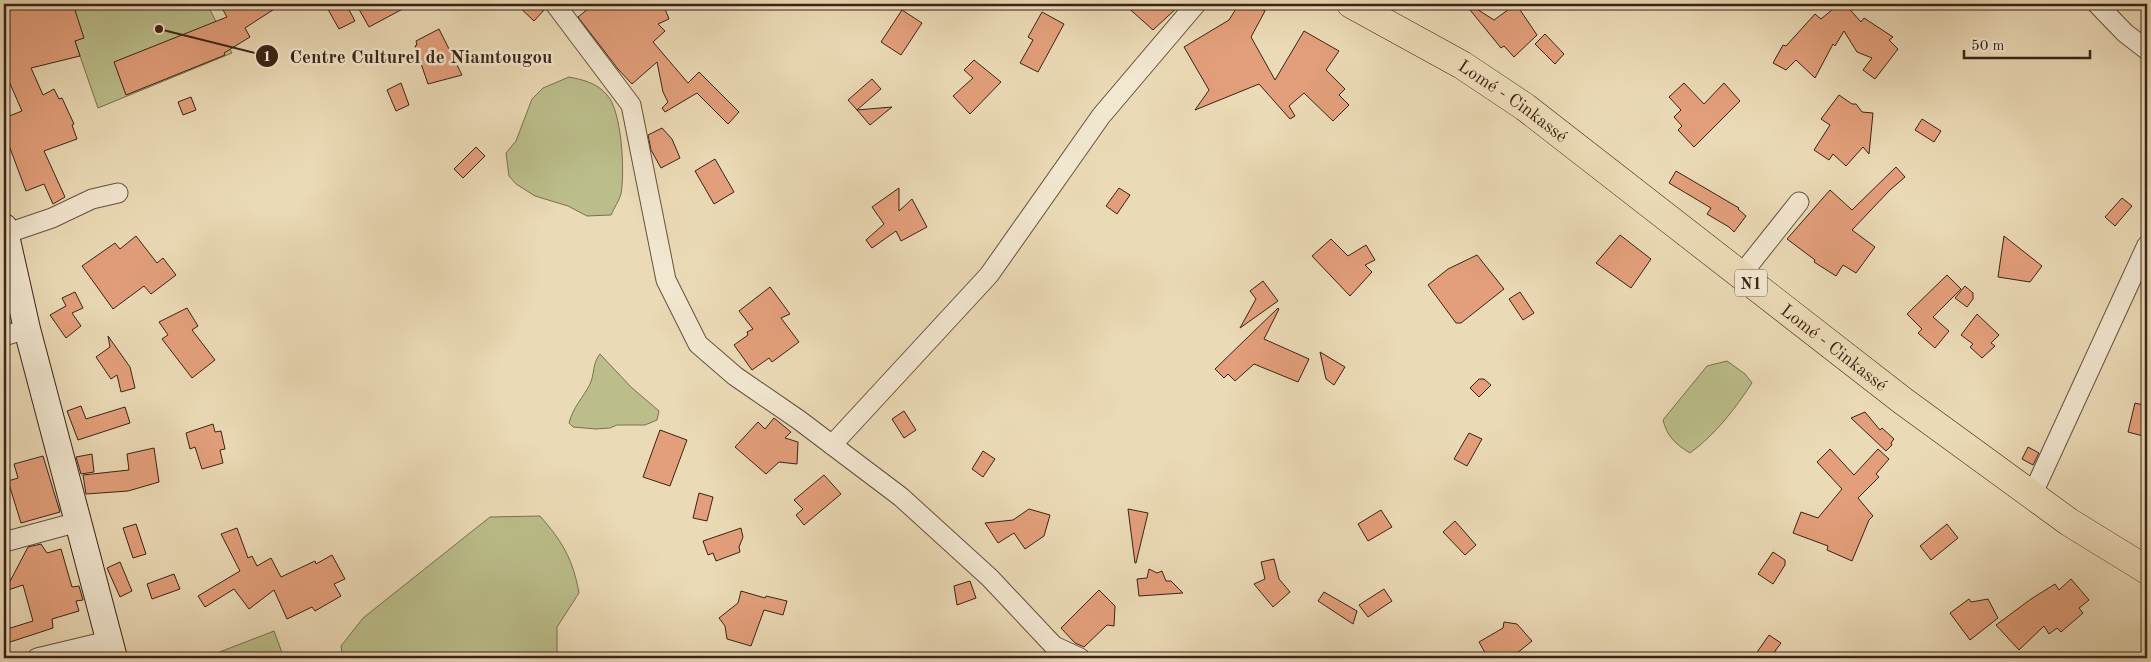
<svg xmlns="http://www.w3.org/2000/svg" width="2151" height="662" font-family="'Old Standard TT',serif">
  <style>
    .green { fill: #bbbe8b; stroke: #7a7050 }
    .building { fill: #e39f7b; stroke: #3a2316 }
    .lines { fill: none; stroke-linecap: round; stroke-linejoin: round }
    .minor-casing { stroke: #66513e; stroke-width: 21 }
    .secondary-casing { stroke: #3a2316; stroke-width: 28 }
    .trunk-casing { stroke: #3a2316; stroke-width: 29 }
    .minor { stroke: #f2e7d0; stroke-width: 19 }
    .secondary { stroke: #f2e7d0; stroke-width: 26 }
    .trunk { stroke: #ebdab6; stroke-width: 28 }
    .labels { text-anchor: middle; stroke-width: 5; stroke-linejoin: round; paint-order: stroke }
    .shield { fill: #f2e7d0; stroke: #715e4e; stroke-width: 1 }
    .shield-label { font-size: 16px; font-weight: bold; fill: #3a2316 }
    .street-label { font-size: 18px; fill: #3a2316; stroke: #f2e7d0 }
    .leader { fill: none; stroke: #3a2316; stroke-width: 2 }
    .callout-dot { fill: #3a2316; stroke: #f2e7d0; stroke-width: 2 }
    .mark-label { font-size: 15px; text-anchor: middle; font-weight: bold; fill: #fff }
    .callout-label { font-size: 19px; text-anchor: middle; font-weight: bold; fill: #3a2316; stroke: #f2e7d0; stroke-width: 5; stroke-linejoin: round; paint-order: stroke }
  </style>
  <rect width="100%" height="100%" fill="#ebdab6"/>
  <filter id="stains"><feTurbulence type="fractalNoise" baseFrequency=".004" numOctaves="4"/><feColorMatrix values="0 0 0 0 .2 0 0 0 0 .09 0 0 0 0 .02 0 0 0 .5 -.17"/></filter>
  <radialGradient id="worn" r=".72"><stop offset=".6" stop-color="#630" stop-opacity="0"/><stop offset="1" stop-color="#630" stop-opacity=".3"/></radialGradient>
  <g class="green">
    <path d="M62,4H207L232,53L98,108Z"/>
    <path d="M569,77C584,80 597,83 607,95C622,111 625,172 621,194C619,201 614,208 611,215L587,216L568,206L535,196L516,184L509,176L506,153L516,141L532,99L543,88Z"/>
    <path d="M600,354L631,387L659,411L657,420L645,425H617L610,428L596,429L573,427L569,423C573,407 583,398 590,384C595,373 592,364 600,354Z"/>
    <path d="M1727,361L1745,374L1752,383C1734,410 1716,434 1690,453C1675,444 1667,436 1663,420L1707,366Z"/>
    <path d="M540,516C562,541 573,559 579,593L557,627V658H343L341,646L363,618L490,517Z"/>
    <path d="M274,631L284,658H204Z"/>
  </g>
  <g class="building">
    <path d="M4,4H73L84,38L75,41L80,56L31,68L43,95L54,89L59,99L62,98L74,124L72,125L77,139L44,151L65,197L53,204L44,184L26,191L4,132V118L22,111L4,70Z"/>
    <path d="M234,4H282L245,28L250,37L224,53L225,55L126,95L114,62L227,17L223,10Z"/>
    <path d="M325,4H346L355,21L339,29Z"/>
    <path d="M356,4H412L369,27Z"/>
    <path d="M516,4H544L545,9L534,21Z"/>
    <path d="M594,4H663L669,19L658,24L665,31L653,42L688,83L699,72L739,112L728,124L697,93L665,112L662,108L668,102L663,92L657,62L632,84L618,69L578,17Z"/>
    <path d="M1124,4H1181L1153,30Z"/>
    <path d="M1239,4H1252L1265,11L1251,37L1275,80L1304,31L1339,51L1326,70L1345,89L1339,95L1349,105L1333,121L1304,93L1289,106L1295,116L1290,119L1259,84L1195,110L1209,90L1184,47L1229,20Z"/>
    <path d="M1469,4L1494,20L1516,4L1537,35L1514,57L1504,46L1501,48L1466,5Z"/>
    <path d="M1839,4H1845L1861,22L1864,18L1893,37L1889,40L1898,49L1875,79L1863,70L1872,58L1857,52L1844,31L1835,46L1833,44L1815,78L1796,60L1786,70L1773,63L1783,45L1786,46L1815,14L1821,19Z"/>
    <path d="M902,10L922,23L901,55L881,42Z"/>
    <path d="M1042,12L1064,24L1038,72L1020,63L1033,40L1028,37Z"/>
    <path d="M439,29L462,75L428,84L415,46L417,45L416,41Z"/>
    <path d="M1545,34L1564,54L1555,64L1535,44Z"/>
    <path d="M974,60L1001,82L970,114L953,96L973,78L964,70Z"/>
    <path d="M872,79L881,89L857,110L848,100Z"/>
    <path d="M401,83L409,105L396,111L387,90Z"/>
    <path d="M1684,83L1704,104L1724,83L1740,101L1694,147L1678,130L1682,126L1674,117L1681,110L1669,97Z"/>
    <path d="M1839,95L1852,104H1856L1862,112L1873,113L1869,154L1863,147L1846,166L1833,154L1829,160L1814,150L1830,125L1821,119Z"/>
    <path d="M191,97L196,110L183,115L178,102Z"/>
    <path d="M892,107L870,125L857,110Z"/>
    <path d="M1922,119L1941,131L1934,142L1915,130Z"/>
    <path d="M662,128L672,139L680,158L661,168L651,150L648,135Z"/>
    <path d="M476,147L485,156L463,178L454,169Z"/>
    <path d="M715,159L734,192L714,204L695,171Z"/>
    <path d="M1896,167L1905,177L1890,190L1852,230L1875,247L1856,273L1843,265L1836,276L1814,262L1815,260L1787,239L1830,190L1852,210Z"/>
    <path d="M1676,171L1739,208L1738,209L1746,216L1734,232L1729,227L1707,214L1711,208L1669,183Z"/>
    <path d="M899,188V211L912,199L927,227L901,241L896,231L872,248L866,240L884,224L872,207Z"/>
    <path d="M1119,188L1130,195L1117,214L1106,206Z"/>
    <path d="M2122,198L2132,206L2115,226L2105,217Z"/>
    <path d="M1620,235L1651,259L1631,288L1596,263Z"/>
    <path d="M136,236L157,263L163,258L176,275L151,294L144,286L113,309L82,266L115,243L120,249Z"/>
    <path d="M2004,236L2042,266L2030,282L1998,277Z"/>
    <path d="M1331,239L1348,256L1366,245L1375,260L1365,265L1372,272L1350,296L1312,256Z"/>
    <path d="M1477,255L1504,289L1461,323H1456L1428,285L1448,269Z"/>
    <path d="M1947,275L1961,289L1933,317L1949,331L1935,348L1918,333L1922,329L1907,314Z"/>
    <path d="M1263,281L1278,301L1240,328L1256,299L1250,291Z"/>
    <path d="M1965,286L1973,293V299L1967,307L1955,298Z"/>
    <path d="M770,287L790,314L781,318L799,342L772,362L769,358L752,370L734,345L748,335L747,332L753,329L739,311Z"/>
    <path d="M75,292L83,308L72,313L81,326L66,338L50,315L66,306L62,298Z"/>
    <path d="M1520,292L1534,313L1523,320L1509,299Z"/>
    <path d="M187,308L198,326L192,330L215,360L192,378L162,339L168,335L159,322Z"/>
    <path d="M1278,308L1279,309L1264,339L1309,359L1298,382L1254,364L1235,381L1228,374L1224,378L1215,369Z"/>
    <path d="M1977,314L1999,335L1991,343L1995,346L1982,358L1970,347L1973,344L1961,335Z"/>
    <path d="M108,336L130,367L135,388L121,392L117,375L111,379L96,357L110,347Z"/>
    <path d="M1320,352L1345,367L1334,385L1326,379Z"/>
    <path d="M1479,379H1484L1491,385L1479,397L1470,388Z"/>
    <path d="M2135,403L2147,406V420L2143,436L2128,432Z"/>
    <path d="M81,406L86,419L125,407L130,423L78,440L67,411Z"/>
    <path d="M904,411L916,430L904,438L892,419Z"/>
    <path d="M1865,412L1880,430L1882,428L1894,439L1891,443L1892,445L1886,451L1851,418Z"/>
    <path d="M774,418L791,432L785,438L798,442L797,464L779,462L766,474L735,447L758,422L765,429Z"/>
    <path d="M213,424L215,432L221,431L225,449L220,450L223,463L202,469L195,447L190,449L186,433Z"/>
    <path d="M660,430L687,440L670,486L643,477Z"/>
    <path d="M1469,433L1482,439L1467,466L1454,459Z"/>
    <path d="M2028,447L2039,453L2033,465L2022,459Z"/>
    <path d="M154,448L159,482L128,491L86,494L83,475L129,470L127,454Z"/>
    <path d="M1830,449L1854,475L1878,449L1889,459L1876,474L1879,477L1858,498L1873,516L1869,520L1852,561L1827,550L1828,546L1793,533L1801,512L1818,518L1842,489L1817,462Z"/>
    <path d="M983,451L995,459L983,477L972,469Z"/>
    <path d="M92,454L94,472L81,474L76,457Z"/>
    <path d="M43,456L60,512L21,523L8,481L18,478L14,464Z"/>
    <path d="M824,475L841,494L804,525L796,515L803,509L794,500Z"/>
    <path d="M699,493L713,497L707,521L693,518Z"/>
    <path d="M1029,509L1050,515L1044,536L1025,549L1014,533L998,543L985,523L1013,520Z"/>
    <path d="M1128,509L1148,513L1136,563H1135Z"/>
    <path d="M1381,510L1392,527L1368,541L1358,524Z"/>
    <path d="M1455,521L1476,545L1465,555L1443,532Z"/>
    <path d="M136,524L146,554L133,558L123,528Z"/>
    <path d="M1947,524L1958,538L1931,560L1920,546Z"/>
    <path d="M237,528L248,558L252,556L257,566L271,558L281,577L315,561L316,564L332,555L345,579L334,584L341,596L315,611L312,607L287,619L274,590L249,609L234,589L205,607L198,596L240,571L221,534Z"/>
    <path d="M741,528L743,537L739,547L740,552L716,561L713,553L708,555L703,541Z"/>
    <path d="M41,544L47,553L61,549L72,587L79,586L83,600L76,601L79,611L52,619L53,628L4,644V630L33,621L23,585L5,591L28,547Z"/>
    <path d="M1773,552L1785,560V565L1773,584L1758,574Z"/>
    <path d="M1274,559L1279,579L1290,592L1273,607L1254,584L1265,579L1261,562Z"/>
    <path d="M120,562L132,591L120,597L107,568Z"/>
    <path d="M1149,569L1157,573L1162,571L1166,581H1171L1183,593L1139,596L1137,579L1147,578Z"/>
    <path d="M174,574L180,589L152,599L147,584Z"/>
    <path d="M2071,579L2089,600L2079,608L2083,613L2061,632L2057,628L2049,634L2044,626L2019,650L1996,625L2031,599L2055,584L2059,590Z"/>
    <path d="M970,581L976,598L957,605L954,586Z"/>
    <path d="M1384,589L1392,601L1368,617L1359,605Z"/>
    <path d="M1099,590L1115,606L1114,626L1107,625L1084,647L1075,643L1061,628Z"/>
    <path d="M741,591L765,598L766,596L787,601L783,615L764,610L751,646L727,639L725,626L719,618L738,603Z"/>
    <path d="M1324,592L1357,611L1353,624L1318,601Z"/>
    <path d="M1969,599L1971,602L1988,599L1998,618L1970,640L1950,613Z"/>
    <path d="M1504,622L1517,624L1532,641L1511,658H1488L1479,642L1503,628Z"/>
    <path d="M1769,635L1781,643L1770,658H1753Z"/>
  </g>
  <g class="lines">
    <defs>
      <g id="minor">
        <path d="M555,4L631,105L666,280L698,344L735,376L799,420L901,497L990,578L1054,646L1080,658"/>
        <path d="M2097,4L2125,33L2147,50"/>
        <path d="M5,234L52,218L92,199L118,193"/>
        <path d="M1741,275L1799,202"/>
        <path d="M4,336L27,329"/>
        <path d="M832,445L989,275L1101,116L1196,4"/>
        <path d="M2032,495L2147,245"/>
        <path d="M4,542L78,522"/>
        <path d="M37,658L108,641"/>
      </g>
      <path id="secondary" d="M4,227L27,329L114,658"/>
      <g id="trunk">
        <path id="s1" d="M1351,4L1462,65L1525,107L1903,401L2069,522L2147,570"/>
      </g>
    </defs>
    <use href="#minor" class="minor-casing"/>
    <use href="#secondary" class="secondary-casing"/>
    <use href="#trunk" class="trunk-casing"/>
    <use href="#minor" class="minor"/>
    <use href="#secondary" class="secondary"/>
    <use href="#trunk" class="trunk"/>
  </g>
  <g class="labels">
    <rect class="shield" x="1735" y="269.5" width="32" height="27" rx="4"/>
    <g class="shield-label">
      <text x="1751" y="289">N1</text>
    </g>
    <g class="street-label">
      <text dy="6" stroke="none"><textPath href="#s1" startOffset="189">Lomé - Cinkassé</textPath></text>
      <text dy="6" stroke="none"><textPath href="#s1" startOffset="594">Lomé - Cinkassé</textPath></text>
    </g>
  </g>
  <path class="leader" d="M159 29L267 56"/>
  <g class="callout-dot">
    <circle cx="159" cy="29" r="5"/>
    <circle cx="267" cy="56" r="12"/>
  </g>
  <g class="mark-label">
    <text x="267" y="61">1</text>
  </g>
  <g class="callout-label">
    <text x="421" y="63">Centre Culturel de Niamtougou</text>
  </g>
  <rect width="2151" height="662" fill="none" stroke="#ebdab6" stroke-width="20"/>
  <rect x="5" y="5" width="2141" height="652" fill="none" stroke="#3a2316" stroke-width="2.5"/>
  <rect x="10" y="10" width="2131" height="642" fill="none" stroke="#3a2316"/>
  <path d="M1964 50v8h126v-8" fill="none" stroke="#3a2316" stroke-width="2.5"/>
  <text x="1971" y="50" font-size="15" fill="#3a2316" stroke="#f2e7d0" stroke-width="4" paint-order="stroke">50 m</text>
  <rect width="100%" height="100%" filter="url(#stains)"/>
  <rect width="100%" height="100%" fill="url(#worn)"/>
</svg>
